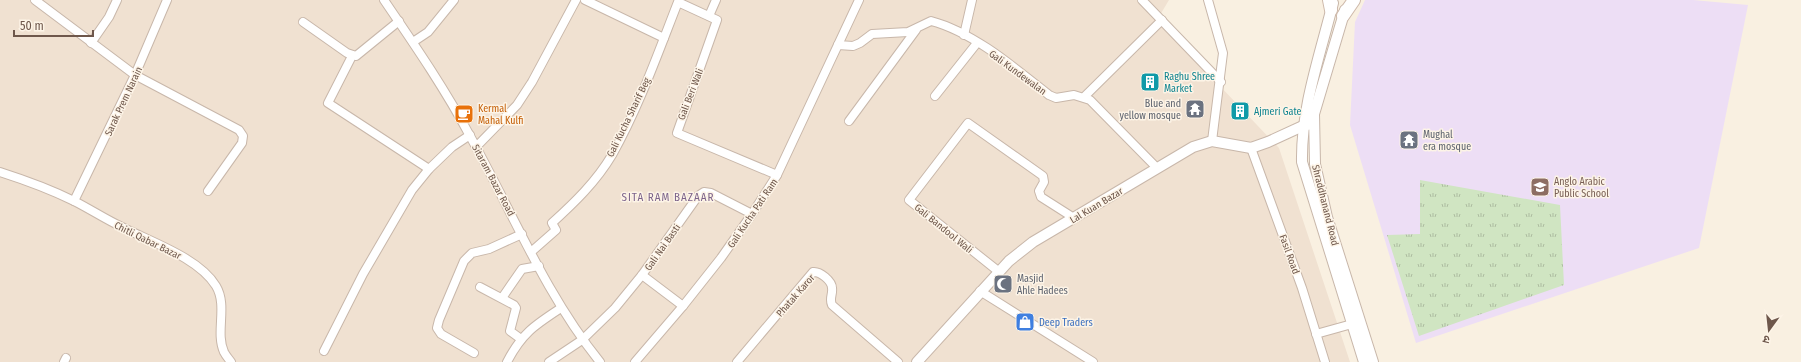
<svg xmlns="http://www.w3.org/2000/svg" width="1801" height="362" font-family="'Fira Sans Condensed','Noto Sans Devanagari',sans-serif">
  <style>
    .residential { fill: #f0e1d1 }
    .education { fill: #eddef5 }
    .park { fill: url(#park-tufts) }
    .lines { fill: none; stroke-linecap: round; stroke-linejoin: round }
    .minor-casing { stroke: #c8b7aa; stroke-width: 10 }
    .tertiary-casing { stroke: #c8b7aa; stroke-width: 12 }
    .secondary-casing { stroke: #ceb9aa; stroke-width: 14 }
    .minor { stroke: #fff; stroke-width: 8 }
    .tertiary { stroke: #fff; stroke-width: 10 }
    .secondary { stroke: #fff; stroke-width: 12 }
    .labels { text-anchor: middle; stroke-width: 3; stroke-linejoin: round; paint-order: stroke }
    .street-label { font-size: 10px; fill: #6e574b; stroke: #fdf4e7 }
    .culture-label { font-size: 10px; fill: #0d838f; stroke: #fdf4e7; text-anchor: start }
    .worship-label { font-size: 10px; fill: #5b616d; stroke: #fdf4e7; text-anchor: start }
    .food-label { font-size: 10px; fill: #c56008; stroke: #fdf4e7; text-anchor: start }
    .education-label { font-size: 10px; fill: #785e54; stroke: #fdf4e7; text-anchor: start }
    .shop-label { font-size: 10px; fill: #366cbe; stroke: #fdf4e7; text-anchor: start }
    .neighbourhood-label { font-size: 11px; letter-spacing: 1px; fill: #7c638b; stroke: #fdf4e7 }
  </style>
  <defs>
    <pattern id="park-tufts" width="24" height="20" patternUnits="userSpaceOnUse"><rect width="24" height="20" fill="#d0e5c2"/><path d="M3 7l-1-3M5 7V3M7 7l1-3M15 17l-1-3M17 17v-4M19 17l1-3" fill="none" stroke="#adbca0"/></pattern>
  </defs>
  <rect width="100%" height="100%" fill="#f9f0e1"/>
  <path class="residential" d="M0,0H1169L1157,20L1279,148L1350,362H0Z"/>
  <path class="education" d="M1365,0H1693L1748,5L1699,248L1416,343L1350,125L1355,22Z"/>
  <path class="park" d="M1420,180L1560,205L1564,285L1419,336L1387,235L1420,234Z"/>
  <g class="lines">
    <defs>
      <g id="minor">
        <path d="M35,0L135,75L239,130L243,136L242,143L208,191"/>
        <path d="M384,0C414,44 445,89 470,136C512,211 545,294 600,362"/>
        <path d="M585,0L664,38"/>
        <path d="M1142,0L1221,82"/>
        <path d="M1208,0L1223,53L1212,141"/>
        <path d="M709,16L716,0"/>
        <path d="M303,22L347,53L356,56L399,21"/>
        <path d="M964,35L972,0"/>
        <path d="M413,42L428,32L454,0"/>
        <path d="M91,43L109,17L117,0"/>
        <path d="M838,45L853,46L860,43L872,34L908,32L931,21C973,32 1015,68 1049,95L1056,98L1074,95L1090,100L1157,168"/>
        <path d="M352,56L328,103L429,169"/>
        <path d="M935,96L977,43"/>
        <path d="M1084,97L1162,20"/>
        <path d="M849,121L916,30"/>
        <path d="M476,147L517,105L532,82L576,0"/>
        <path d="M1251,148L1302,288L1325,362"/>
        <path d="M0,172C25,180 50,189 74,201C90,209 105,219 122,227C151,242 199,258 216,286C228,306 215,332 224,352C226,356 229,359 231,362"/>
        <path d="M74,201L135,75L167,0"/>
        <path d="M531,252L556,230L552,223C574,203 596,182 612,155C639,107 658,53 678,2L717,20L677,133L777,175"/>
        <path d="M998,271L909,200L968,123L1043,176L1044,182L1039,191L1041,197L1074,218"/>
        <path d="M642,275L683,306"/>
        <path d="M480,287L514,305L516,308L510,331L521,339"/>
        <path d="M980,291L1093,362"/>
        <path d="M502,298L522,269L539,266"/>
        <path d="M1316,334L1352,324"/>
        <path d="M324,351L363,274L412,190L429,169L452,147L470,135"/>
        <path d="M474,353L441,334L437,328L439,320L464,261L472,253L489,249L522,234"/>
        <path d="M64,362L66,358"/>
        <path d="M507,362C522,333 535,325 561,308"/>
        <path d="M549,362L582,340L615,308L642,275L698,196L704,192L711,193L752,214"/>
        <path d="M635,362L683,306L721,258L752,214L777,175L859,0"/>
        <path d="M737,362L813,272C820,271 832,281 832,288C833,295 829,298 832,305L898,362"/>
      </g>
      <g id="tertiary">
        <path d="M1333,3C1320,55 1301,108 1302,162L1364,362"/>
        <path d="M1345,10L1314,114L1315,164L1327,217L1373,362"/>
        <path d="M917,362L1009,261L1033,242L1193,147L1212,141L1251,148L1268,142L1305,125L1314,124"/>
      </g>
      <g id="secondary">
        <path d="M1329,0L1331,10"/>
        <path d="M1343,16L1354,0"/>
      </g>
    </defs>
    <use href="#minor" class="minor-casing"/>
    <use href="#tertiary" class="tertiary-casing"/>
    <use href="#secondary" class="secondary-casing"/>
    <use href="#minor" class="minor"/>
    <use href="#tertiary" class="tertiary"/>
    <use href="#secondary" class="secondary"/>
  </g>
  <defs>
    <symbol id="building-square" viewBox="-11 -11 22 22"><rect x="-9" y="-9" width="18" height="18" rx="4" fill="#0f9aa8" stroke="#fdf4e7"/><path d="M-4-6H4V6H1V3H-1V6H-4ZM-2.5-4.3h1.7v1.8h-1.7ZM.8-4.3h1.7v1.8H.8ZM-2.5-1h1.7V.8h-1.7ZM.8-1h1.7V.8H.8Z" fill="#fff"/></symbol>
    <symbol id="temple-square" viewBox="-11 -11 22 22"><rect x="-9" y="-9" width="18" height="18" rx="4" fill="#6b7280" stroke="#fdf4e7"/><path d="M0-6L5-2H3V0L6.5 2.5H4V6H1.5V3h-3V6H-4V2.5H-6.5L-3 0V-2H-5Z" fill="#fff"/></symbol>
    <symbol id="cafe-square" viewBox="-11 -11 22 22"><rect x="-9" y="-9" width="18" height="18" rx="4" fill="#e8710a" stroke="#fdf4e7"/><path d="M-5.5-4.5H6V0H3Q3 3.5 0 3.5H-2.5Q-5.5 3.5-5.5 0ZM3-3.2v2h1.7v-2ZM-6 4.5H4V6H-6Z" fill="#fff"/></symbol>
    <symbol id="school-square" viewBox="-11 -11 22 22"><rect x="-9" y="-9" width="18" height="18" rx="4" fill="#8d6e63" stroke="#fdf4e7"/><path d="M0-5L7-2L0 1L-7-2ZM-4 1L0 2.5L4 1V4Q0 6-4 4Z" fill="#fff"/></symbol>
    <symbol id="mosque-square" viewBox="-11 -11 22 22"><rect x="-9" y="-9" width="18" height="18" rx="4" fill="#6b7280" stroke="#fdf4e7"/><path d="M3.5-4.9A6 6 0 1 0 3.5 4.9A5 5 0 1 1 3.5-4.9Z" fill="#fff"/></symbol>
    <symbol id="shop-square" viewBox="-11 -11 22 22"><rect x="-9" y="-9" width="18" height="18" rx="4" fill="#3f7fe0" stroke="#fdf4e7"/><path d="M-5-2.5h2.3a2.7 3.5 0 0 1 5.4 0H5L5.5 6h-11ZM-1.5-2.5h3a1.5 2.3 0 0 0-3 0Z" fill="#fff"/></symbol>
  </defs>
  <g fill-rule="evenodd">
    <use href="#building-square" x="1139" y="71" width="22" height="22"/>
    <use href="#temple-square" x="1184" y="98" width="22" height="22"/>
    <use href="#building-square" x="1229" y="100" width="22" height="22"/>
    <use href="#cafe-square" x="453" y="103" width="22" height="22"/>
    <use href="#temple-square" x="1398" y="129" width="22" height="22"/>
    <use href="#school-square" x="1529" y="176" width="22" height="22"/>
    <use href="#mosque-square" x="992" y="273" width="22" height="22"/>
    <use href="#shop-square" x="1014" y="311" width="22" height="22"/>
  </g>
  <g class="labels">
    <g class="street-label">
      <text transform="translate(1018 72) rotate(36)" y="4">Gali Kundewalan</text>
      <text transform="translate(690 94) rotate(-69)" y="4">Gali Beri Wali</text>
      <text transform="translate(123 101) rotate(-65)" y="4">Sarak Prem Narain</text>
      <text transform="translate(628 117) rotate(-64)" y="4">Gali Kucha Sharif Beg</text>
      <text transform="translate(494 180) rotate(62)" y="4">Sitaram Bazar Road</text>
      <text transform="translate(1096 205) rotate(-31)" y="4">Lal Kuan Bazar</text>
      <text transform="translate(1326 205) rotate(76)" y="4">Shraddhanand Road</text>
      <text transform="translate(752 213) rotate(-56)" y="4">Gali Kucha Pati Ram</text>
      <text transform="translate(944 228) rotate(39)" y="4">Gali Bandool Wali</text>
      <text transform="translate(148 240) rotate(26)" y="4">Chitli Qabar Bazar</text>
      <text transform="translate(662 247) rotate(-55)" y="4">Gali Nai Basti</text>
      <text transform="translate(1290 254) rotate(70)" y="4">Fasil Road</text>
      <text transform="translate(795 295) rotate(-49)" y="4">Phatak Karor</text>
    </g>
    <g class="culture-label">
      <text x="1164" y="80">Raghu Shree<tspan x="1164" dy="12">Market</tspan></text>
      <text x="1254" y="115">Ajmeri Gate</text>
    </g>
    <g class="worship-label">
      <text x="1181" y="107" text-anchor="end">Blue and<tspan x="1181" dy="12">yellow mosque</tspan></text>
      <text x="1423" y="138">Mughal<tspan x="1423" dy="12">era mosque</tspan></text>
      <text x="1017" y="282">Masjid<tspan x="1017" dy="12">Ahle Hadees</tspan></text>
    </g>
    <g class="food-label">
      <text x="478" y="112">Kermal<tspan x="478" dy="12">Mahal Kulfi</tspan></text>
    </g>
    <g class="education-label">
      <text x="1554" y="185">Anglo Arabic<tspan x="1554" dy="12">Public School</tspan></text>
    </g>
    <g class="shop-label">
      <text x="1039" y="326">Deep Traders</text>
    </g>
    <g class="neighbourhood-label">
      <text x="668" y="201">SITA RAM BAZAAR</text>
    </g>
  </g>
  <g transform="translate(1769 330) rotate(195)" stroke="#fdf4e7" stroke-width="3" paint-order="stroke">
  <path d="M0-3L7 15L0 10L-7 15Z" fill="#6e574b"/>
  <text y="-6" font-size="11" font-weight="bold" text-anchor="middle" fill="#6e574b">उ</text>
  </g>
  <path d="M14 30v6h79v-6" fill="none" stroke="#6e574b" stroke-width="2"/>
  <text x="20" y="30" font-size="12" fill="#6e574b" stroke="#fdf4e7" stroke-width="3" paint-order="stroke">50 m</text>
</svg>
